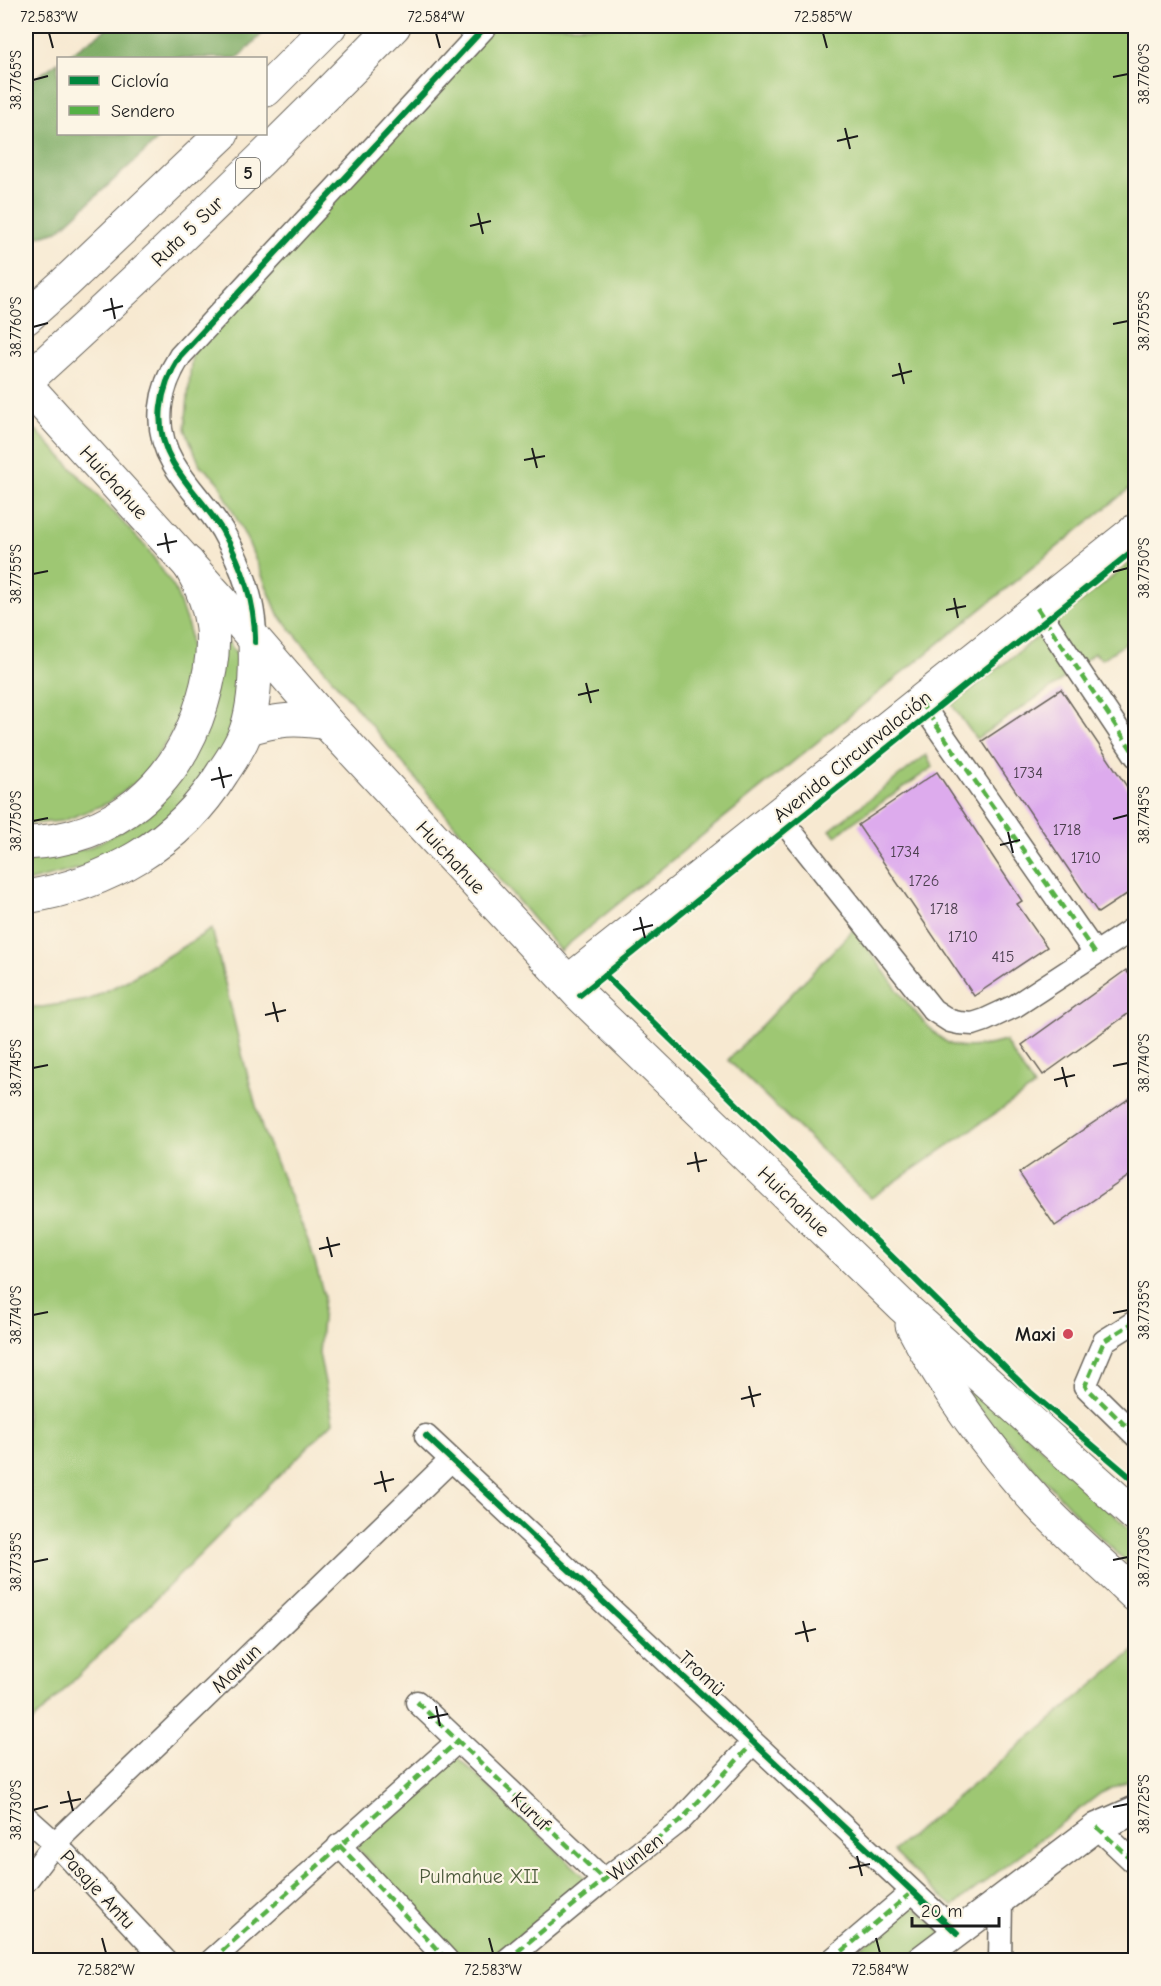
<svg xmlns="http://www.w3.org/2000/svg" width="1161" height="1986" font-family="'Comic Neue',sans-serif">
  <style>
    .green { fill: #9ec773; stroke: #5d7248; stroke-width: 1.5 }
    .forest { fill: #7eac65; stroke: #4d6440; stroke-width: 1.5 }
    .building { fill: #ddabed }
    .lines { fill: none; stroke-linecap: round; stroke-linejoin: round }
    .minor-casing { stroke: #69645b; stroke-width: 25 }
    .tertiary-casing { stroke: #69645b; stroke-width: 31 }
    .secondary-casing { stroke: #69645b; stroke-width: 35 }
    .primary-casing { stroke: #69645b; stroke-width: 35 }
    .motorway-casing { stroke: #69645b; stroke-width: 35 }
    .minor { stroke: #fff; stroke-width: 22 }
    .tertiary { stroke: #fff; stroke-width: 28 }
    .secondary { stroke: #fff; stroke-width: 33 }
    .primary { stroke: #fff; stroke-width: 33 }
    .motorway { stroke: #fff; stroke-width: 33 }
    .quiet { stroke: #55b145; stroke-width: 4.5; stroke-dasharray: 9 4.5; stroke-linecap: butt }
    .cycleway-casing { stroke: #fcf5e5; stroke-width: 10 }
    .cycleway { stroke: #00873e; stroke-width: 6 }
    .ticks { fill: none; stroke: #1c1c1c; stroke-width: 2 }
    .poi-dot { fill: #d1495b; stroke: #fcf5e5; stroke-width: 2 }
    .labels { text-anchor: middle; stroke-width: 4.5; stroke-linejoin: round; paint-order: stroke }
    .number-label { font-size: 16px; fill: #4c4050 }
    .shield { fill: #fcf5e5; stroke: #5f5d58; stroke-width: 1.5 }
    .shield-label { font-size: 18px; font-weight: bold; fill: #1c1c1c }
    .street-label { font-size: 20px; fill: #1c1c1c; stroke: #fcf5e5 }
    .poi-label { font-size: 20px; font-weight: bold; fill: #1c1c1c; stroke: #fcf5e5; text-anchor: end }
    .park-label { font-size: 20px; fill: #4a583a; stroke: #fcf5e5 }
    .neatline { fill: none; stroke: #1c1c1c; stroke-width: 2 }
    .ticks-label { font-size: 15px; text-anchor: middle; fill: #1c1c1c }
  </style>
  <rect width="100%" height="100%" fill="#fcf5e5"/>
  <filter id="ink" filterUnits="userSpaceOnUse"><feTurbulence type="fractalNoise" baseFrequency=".0167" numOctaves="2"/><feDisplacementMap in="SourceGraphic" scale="12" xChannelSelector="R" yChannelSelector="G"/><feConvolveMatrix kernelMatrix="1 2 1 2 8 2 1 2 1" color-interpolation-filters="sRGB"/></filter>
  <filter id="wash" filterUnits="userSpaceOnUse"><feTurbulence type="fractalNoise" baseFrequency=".008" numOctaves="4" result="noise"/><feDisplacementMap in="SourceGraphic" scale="24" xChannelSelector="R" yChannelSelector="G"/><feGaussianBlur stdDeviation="1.35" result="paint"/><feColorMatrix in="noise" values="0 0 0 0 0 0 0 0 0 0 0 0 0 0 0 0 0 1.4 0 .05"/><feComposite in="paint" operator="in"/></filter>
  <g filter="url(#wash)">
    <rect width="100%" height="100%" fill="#f7e9d1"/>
    <g class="green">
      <path d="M488,26H1135V484L560,951L278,614L249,544L218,481L200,465L185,429L193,342Z"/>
      <path d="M36,430L147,548L175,589L189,629L192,665L181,719L145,775L108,803L63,821L26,824V440Z"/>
      <path d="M1135,559V637L1102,659L1094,653L1057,684L976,739L952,705Z"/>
      <path d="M223,636L248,668L217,774L119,859L26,882V860L89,848L148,816L180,779Z"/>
      <path d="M926,755L933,767L852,823L836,836L830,830Z"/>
      <path d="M212,929L243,1058L262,1128L311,1248L324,1296L319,1353L333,1422L26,1728V1007H42L88,1000L128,980Z"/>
      <path d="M854,929C875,957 921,1030 950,1044C963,1050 992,1045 1005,1041L1034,1087L871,1198L728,1060Z"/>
      <path d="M973,1390L979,1391L1135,1534V1570L1081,1519L970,1400L969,1394Z"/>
      <path d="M1135,1650V1778L1101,1793L953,1906L932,1889L893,1851Z"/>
      <path d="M456,1756L588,1880L491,1960H462L355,1846Z"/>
      <path d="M912,1904L943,1933L906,1960H847Z"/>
    </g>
    <g class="forest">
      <path d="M111,26H270L238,58H64Z"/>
      <path d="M58,62V134H164L58,231L26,240V85Z"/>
    </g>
    <g id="blocks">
      <g class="building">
        <path d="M1061,689L1136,800V888L1098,913L982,741Z"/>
        <path d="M937,772L1022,901L1017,904L1047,947L974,996L858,825Z"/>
        <path d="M1126,970L1136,984V1008L1043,1075L1022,1045Z"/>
        <path d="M1136,1094V1171L1055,1226L1019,1173Z"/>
      </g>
    </g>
  </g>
  <g filter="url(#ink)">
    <use href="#blocks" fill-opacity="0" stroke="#69645b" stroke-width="1.5"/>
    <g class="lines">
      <defs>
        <g id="minor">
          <path d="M1037,608L1136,756"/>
          <path d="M255,642C256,602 242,565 222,530C207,506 187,487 173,463C152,427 159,389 180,356L486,26"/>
          <path d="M920,702L1095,953"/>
          <path d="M778,815L933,1010L950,1021L959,1023L973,1024L985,1020L1015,1006L1136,927"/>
          <path d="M1136,1321L1104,1341L1085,1386L1136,1436"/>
          <path d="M426,1436L957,1933"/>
          <path d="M417,1702L604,1880"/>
          <path d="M26,1817L55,1843L165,1960"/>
          <path d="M1097,1827L1136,1864"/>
          <path d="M339,1845L447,1960"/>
          <path d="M26,1881L55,1843L451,1460"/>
          <path d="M212,1960L458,1741"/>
          <path d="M507,1960L604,1880L680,1821L753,1743"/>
          <path d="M832,1960L912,1892"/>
          <path d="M1000,1960L1001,1899"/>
        </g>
        <path id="tertiary" d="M921,1960L1097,1827L1136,1810"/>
        <path id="secondary" d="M568,982L1136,530"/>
        <g id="primary">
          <path d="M26,385L218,597L327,723L580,995L901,1305L1136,1516"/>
          <path d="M912,1325C946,1391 989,1450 1039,1504C1069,1536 1104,1565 1136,1596"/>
        </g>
        <g id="motorway">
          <path d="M266,90L330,26"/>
          <path d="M26,318L65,283L222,134"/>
          <path d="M26,381C152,267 275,148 394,26"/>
          <path d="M247,729C277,719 295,718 327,723"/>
          <path d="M26,843C113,840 177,786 202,703C218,650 218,612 188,563"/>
          <path d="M26,897C107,884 179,844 223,772C232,759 242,744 247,728C255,702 256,670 255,642"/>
        </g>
      </defs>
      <use href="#minor" class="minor-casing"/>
      <use href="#tertiary" class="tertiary-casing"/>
      <use href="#secondary" class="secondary-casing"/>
      <use href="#primary" class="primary-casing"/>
      <use href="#motorway" class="motorway-casing"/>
      <use href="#minor" class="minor"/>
      <use href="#tertiary" class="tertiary"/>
      <use href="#secondary" class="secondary"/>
      <use href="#primary" class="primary"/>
      <use href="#motorway" class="motorway"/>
      <g class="quiet">
        <path d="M1037,608L1136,756"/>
        <path d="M920,702L1095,953"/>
        <path d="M1136,1321L1104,1341L1085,1386L1136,1436"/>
        <path d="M417,1702L604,1880"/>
        <path d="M1097,1827L1136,1864"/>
        <path d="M339,1845L447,1960"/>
        <path d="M212,1960L458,1741"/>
        <path d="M507,1960L604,1880L680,1821L753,1743"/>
        <path d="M832,1960L912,1892"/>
      </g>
      <defs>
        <g id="cycleway">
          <path d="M255,642C256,602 242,565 222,530C207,506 187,487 173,463C152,427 159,389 180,356L486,26"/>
          <path d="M605,975L1030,1392L1136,1482"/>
          <path d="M580,995L1136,548"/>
          <path d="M426,1436L957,1933"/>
        </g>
      </defs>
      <use href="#cycleway" class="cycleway-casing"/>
      <use href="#cycleway" class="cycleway"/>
    </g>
  </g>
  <path class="ticks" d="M49,33L53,48M436,33L440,48M823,33L827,48M1113,77L1128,74M33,80L48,76M845,128L850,149M837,141L858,136M478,213L483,234M470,226L491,221M111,298L115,319M103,311L123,306M1113,324L1128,321M33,327L48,323M899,363L904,384M892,376L912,371M532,448L537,468M524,460L545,456M165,533L169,553M157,545L177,541M1113,572L1128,568M33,574L48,571M954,598L958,618M946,610L966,606M586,683L591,703M578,695L599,690M219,767L224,788M211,780L232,775M1113,819L1128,815M33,821L48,818M1008,832L1013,853M1000,845L1020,840M640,917L645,938M633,930L653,925M273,1002L278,1022M265,1015L286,1010M1113,1066L1128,1063M1062,1067L1067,1087M33,1068L48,1065M1054,1080L1075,1075M695,1152L699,1172M687,1164L707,1160M327,1237L332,1257M319,1249L340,1244M1113,1313L1128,1310M33,1315L48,1312M749,1386L754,1407M741,1399L761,1394M381,1471L386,1492M374,1484L394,1479M1113,1560L1128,1557M33,1562L48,1559M803,1621L808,1642M795,1634L816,1629M436,1706L440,1726M428,1718L448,1714M68,1791L73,1811M60,1803L81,1799M1113,1807L1128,1804M33,1810L48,1806M857,1856L862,1876M849,1868L870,1864M102,1938L106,1953M489,1938L493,1953M876,1938L880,1953"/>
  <circle class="poi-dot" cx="1068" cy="1334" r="6"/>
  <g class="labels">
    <g class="number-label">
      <text x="1028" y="778">1734</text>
      <text x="1067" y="835">1718</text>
      <text x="905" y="857">1734</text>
      <text x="1086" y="863">1710</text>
      <text x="924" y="886">1726</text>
      <text x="944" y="914">1718</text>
      <text x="963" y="942">1710</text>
      <text x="1003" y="962">415</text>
    </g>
    <rect class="shield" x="236" y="158" width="24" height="30" rx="4.5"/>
    <g class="shield-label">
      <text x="248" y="179">5</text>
    </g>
    <g class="street-label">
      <text transform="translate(187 231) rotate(-44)" y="7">Ruta 5 Sur</text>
      <text transform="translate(114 482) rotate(48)" y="7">Huichahue</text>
      <text transform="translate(852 756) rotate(-39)" y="7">Avenida Circunvalación</text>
      <text transform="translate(451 857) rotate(47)" y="7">Huichahue</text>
      <text transform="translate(794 1201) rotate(44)" y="7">Huichahue</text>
      <text transform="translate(236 1668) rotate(-44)" y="7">Mawun</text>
      <text transform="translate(702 1673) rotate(43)" y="7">Tromü</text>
      <text transform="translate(531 1811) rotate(44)" y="7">Kuruf</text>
      <text transform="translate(635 1857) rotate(-38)" y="7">Wunlen</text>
      <text transform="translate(98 1889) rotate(47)" y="7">Pasaje Antu</text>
    </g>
    <g class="poi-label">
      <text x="1056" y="1341">Maxi</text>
    </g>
    <g class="park-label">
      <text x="479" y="1883">Pulmahue XII</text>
    </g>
  </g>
  <rect width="1161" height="1986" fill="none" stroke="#fcf5e5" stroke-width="66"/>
  <rect x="57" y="57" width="210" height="78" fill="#fcf5e5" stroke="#a29e95" stroke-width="1.5"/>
  <rect x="69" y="76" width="30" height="9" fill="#00873e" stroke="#a29e95" stroke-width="1.5"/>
  <text x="111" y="87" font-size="18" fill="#1c1c1c">Ciclovía</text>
  <rect x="69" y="106" width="30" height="9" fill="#55b145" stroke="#a29e95" stroke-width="1.5"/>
  <text x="111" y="117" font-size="18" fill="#1c1c1c">Sendero</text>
  <path d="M912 1917v9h87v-9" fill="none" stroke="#1c1c1c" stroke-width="3"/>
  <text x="921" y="1917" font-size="18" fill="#1c1c1c" stroke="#fcf5e5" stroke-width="4.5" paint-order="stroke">20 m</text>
  <rect x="33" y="33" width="1095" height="1920" class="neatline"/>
  <g class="ticks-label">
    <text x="49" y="22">72.583°W</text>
    <text x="436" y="22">72.584°W</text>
    <text x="823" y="22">72.585°W</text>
    <text transform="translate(1144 74) rotate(-90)" y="5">38.7760°S</text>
    <text transform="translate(16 80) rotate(-90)" y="5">38.7765°S</text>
    <text transform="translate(1144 321) rotate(-90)" y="5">38.7755°S</text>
    <text transform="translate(16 327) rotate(-90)" y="5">38.7760°S</text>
    <text transform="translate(1144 568) rotate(-90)" y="5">38.7750°S</text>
    <text transform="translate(16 574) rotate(-90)" y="5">38.7755°S</text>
    <text transform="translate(1144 815) rotate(-90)" y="5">38.7745°S</text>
    <text transform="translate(16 821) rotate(-90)" y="5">38.7750°S</text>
    <text transform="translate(1144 1063) rotate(-90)" y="5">38.7740°S</text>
    <text transform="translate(16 1068) rotate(-90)" y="5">38.7745°S</text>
    <text transform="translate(1144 1310) rotate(-90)" y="5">38.7735°S</text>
    <text transform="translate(16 1315) rotate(-90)" y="5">38.7740°S</text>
    <text transform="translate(1144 1557) rotate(-90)" y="5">38.7730°S</text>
    <text transform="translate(16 1562) rotate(-90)" y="5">38.7735°S</text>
    <text transform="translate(1144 1804) rotate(-90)" y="5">38.7725°S</text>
    <text transform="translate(16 1810) rotate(-90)" y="5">38.7730°S</text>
    <text x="106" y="1975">72.582°W</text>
    <text x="493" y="1975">72.583°W</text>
    <text x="880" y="1975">72.584°W</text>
  </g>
</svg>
